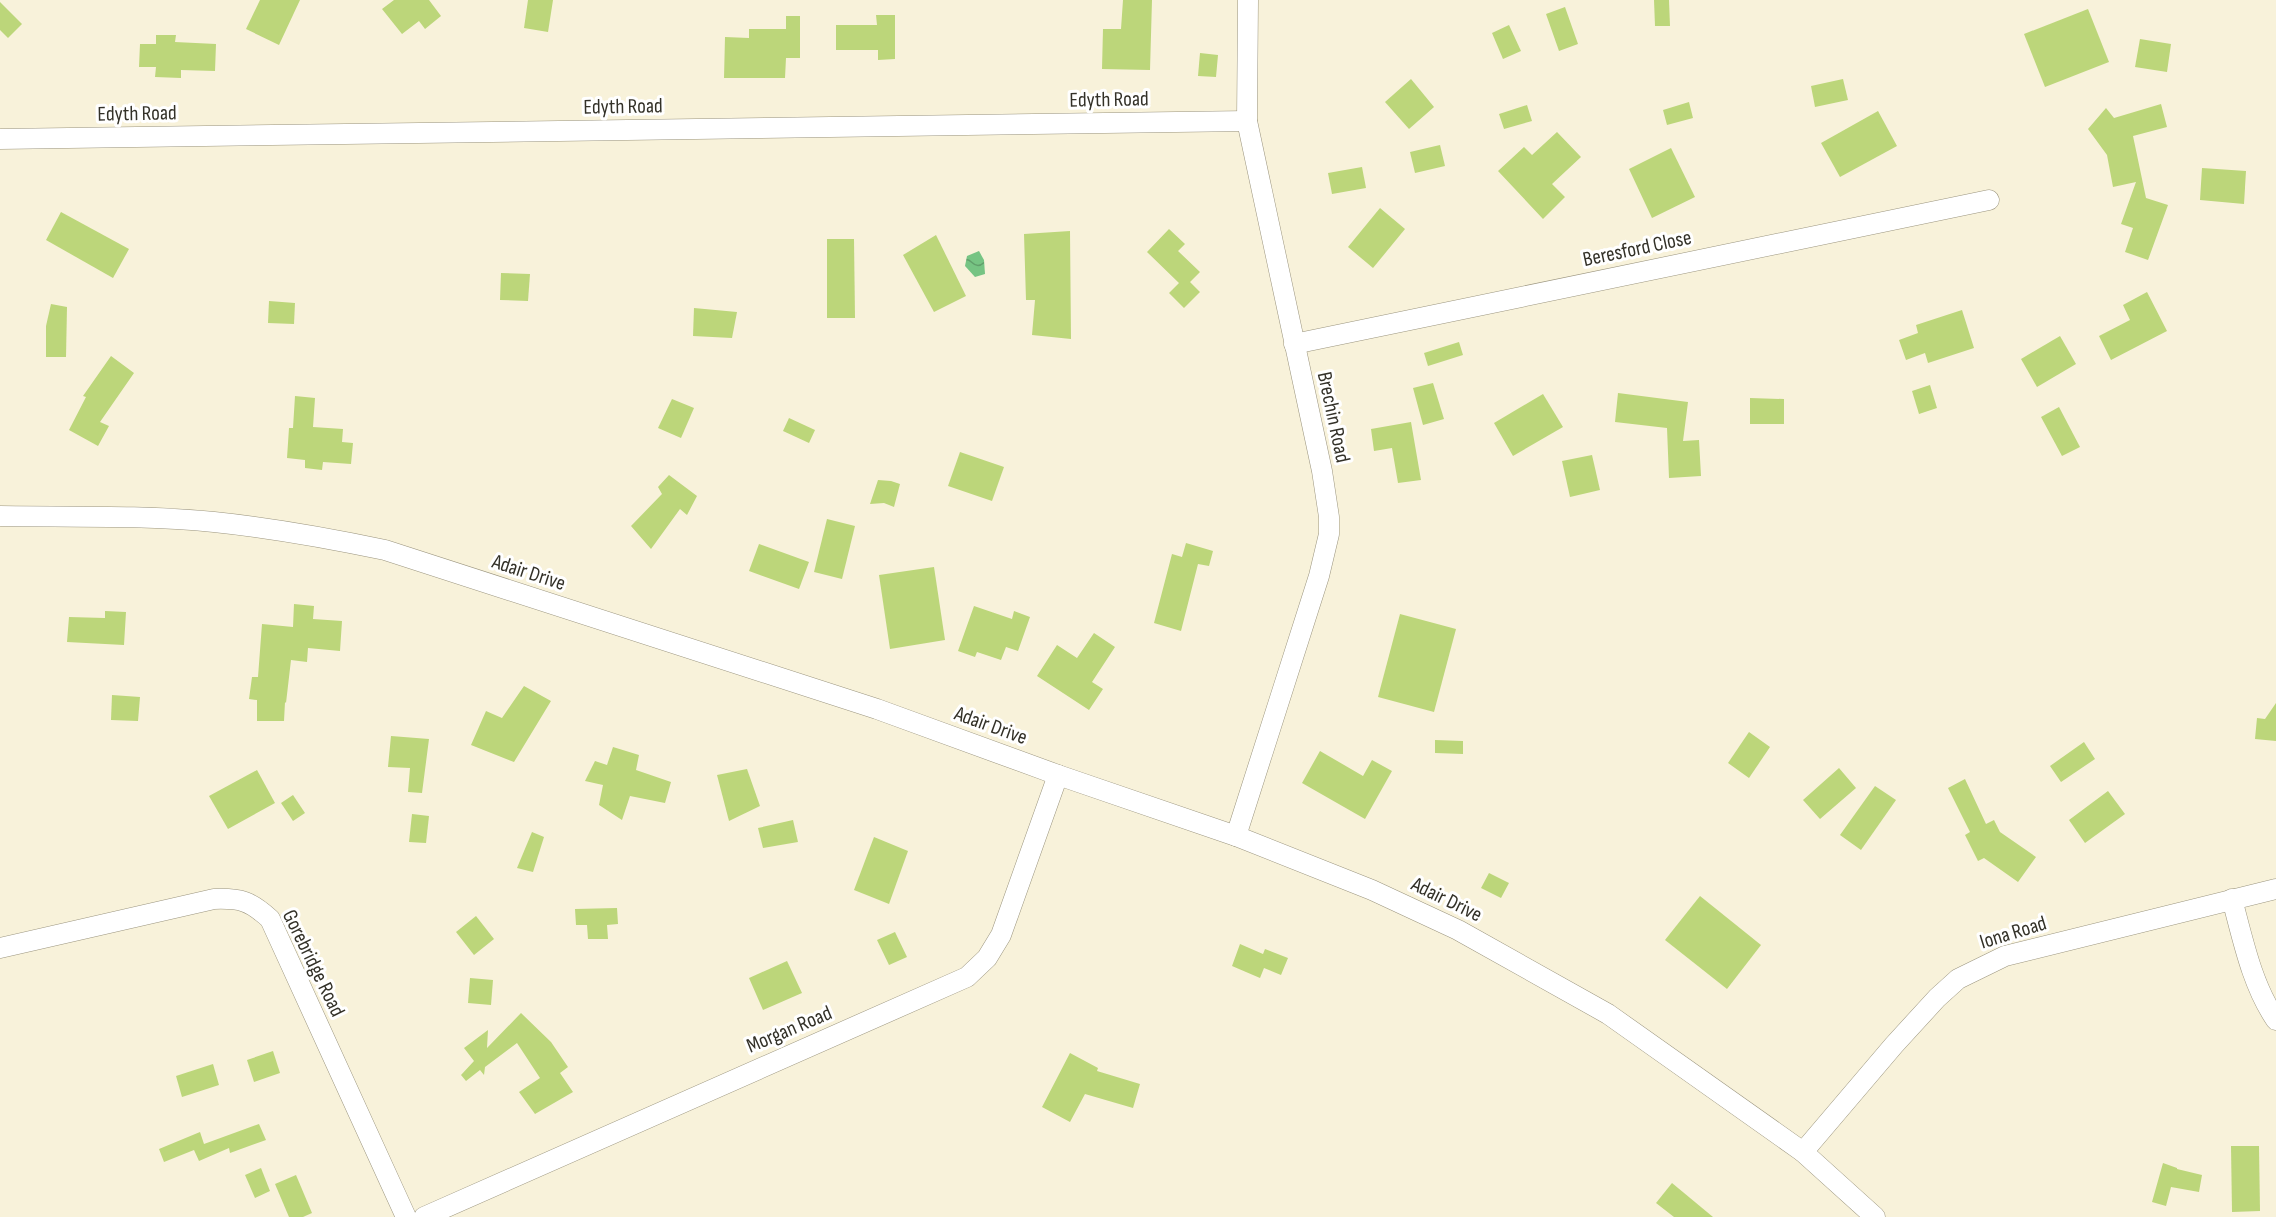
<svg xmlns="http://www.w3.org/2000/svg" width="2276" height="1217" font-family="'Sofia Sans Condensed',sans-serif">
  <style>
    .water { fill: url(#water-waves) }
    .building { fill: #bcd67a }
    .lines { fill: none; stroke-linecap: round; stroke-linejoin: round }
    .minor-casing { stroke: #9b957f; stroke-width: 21 }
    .minor { stroke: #fff; stroke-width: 20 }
    .labels { text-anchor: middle; stroke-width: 6; stroke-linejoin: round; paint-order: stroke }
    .street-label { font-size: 21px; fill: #333128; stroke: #fff }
  </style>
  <defs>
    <pattern id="water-waves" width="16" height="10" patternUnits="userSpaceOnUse" patternTransform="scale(1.5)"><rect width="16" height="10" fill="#76c483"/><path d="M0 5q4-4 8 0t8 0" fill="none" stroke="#61a06b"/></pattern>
  </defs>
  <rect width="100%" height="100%" fill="#f8f2da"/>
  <path class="water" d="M979,251L984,260L985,274L975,277L965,266L967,256Z"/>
  <g class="building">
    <path d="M260,0H300L279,45L246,29Z"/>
    <path d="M394,0H429L441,16L425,29L419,21L402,34L382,9Z"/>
    <path d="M528,0H553L548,32L524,28Z"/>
    <path d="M1123,0H1152L1150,70L1102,69L1103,29H1121Z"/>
    <path d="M1654,0H1669L1670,26H1655Z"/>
    <path d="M0,2L22,24L8,38L0,30Z"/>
    <path d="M1565,7L1578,44L1559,51L1546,14Z"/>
    <path d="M2088,9L2109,62L2045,87L2024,34Z"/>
    <path d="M876,15H895V59L878,60V50H836V25H877Z"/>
    <path d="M786,16H800V58H786L785,78H724L725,37L749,38V29H786Z"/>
    <path d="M1509,25L1521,51L1503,59L1492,33Z"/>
    <path d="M156,35H176L175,42L216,44L215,71L181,70V78L155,77L156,67H139L140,44H156Z"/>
    <path d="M2140,39L2171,44L2167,72L2135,67Z"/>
    <path d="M1200,53L1218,55L1216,77L1198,76Z"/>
    <path d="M1411,79L1434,107L1409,129L1385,102Z"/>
    <path d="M1843,79L1848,100L1815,107L1811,86Z"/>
    <path d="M1689,102L1693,118L1667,125L1663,110Z"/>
    <path d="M2161,104L2167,127L2133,136L2146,198L2168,205L2148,260L2125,252L2133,228L2121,224L2136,182L2113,187L2107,155L2088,129L2106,108L2114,118Z"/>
    <path d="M1527,105L1532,121L1504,129L1499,114Z"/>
    <path d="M1878,111L1897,146L1840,177L1821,143Z"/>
    <path d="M1557,132L1581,157L1552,184L1565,197L1543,219L1498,171L1524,147L1532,155Z"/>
    <path d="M1440,145L1445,166L1415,173L1410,152Z"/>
    <path d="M1671,148L1695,197L1652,218L1629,169Z"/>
    <path d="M1362,167L1366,188L1332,194L1328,173Z"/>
    <path d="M2202,168L2246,171L2244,204L2200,200Z"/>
    <path d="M1380,208L1405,229L1373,268L1348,247Z"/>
    <path d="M61,212L129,249L113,278L46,240Z"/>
    <path d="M1169,229L1185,244L1178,251L1200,272L1190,282L1200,292L1184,308L1169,293L1179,283L1147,252Z"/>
    <path d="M1070,231L1071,339L1032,335L1035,300H1026L1024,234Z"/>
    <path d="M936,235L966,296L934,312L903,255Z"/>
    <path d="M827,239H854L855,318H827Z"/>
    <path d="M501,273L530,274L528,301L500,300Z"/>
    <path d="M2147,292L2167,331L2111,360L2099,336L2130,320L2123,305Z"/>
    <path d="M269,301L295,303L294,324L268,323Z"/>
    <path d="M51,304L67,307L66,357H46V326Z"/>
    <path d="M694,308L737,312L732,338L693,336Z"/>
    <path d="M1962,310L1974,348L1928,363L1925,353L1906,360L1899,340L1918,333L1916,325Z"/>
    <path d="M2060,336L2076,364L2037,387L2021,359Z"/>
    <path d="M1459,342L1463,355L1428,366L1424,353Z"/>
    <path d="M111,356L134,373L100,422L109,426L98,446L69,430L86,397L83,396Z"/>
    <path d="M1433,383L1444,419L1423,425L1413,388Z"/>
    <path d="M1930,385L1937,408L1919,414L1912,391Z"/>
    <path d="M1618,393L1688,402L1683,441L1699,440L1701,476L1669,478L1667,428L1615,422Z"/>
    <path d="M1543,394L1563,427L1513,456L1494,423Z"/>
    <path d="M295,396L315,398L313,427L343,429L342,442L353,443L351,464L323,462L322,470L305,468V460L287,458L289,428H293Z"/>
    <path d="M1750,398L1784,399V424H1750Z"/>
    <path d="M672,399L694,408L681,438L658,428Z"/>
    <path d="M2059,407L2080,447L2062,456L2041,417Z"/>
    <path d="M789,418L815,430L809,443L783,431Z"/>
    <path d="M1411,422L1421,480L1398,483L1392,448L1374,451L1371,429Z"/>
    <path d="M960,452L1004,467L992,501L948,486Z"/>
    <path d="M1592,455L1600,490L1570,497L1562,461Z"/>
    <path d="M669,475L697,496L687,515L680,509L651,549L631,526L662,494L658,487Z"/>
    <path d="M878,480L891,481L900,484L894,507L884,503L870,504Z"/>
    <path d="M827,519L855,526L842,579L814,572Z"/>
    <path d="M1186,543L1213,551L1209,566L1198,564L1181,631L1154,623L1172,554L1182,557Z"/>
    <path d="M759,544L809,562L799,589L749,571Z"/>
    <path d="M934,567L945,640L890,649L879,575Z"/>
    <path d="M294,604L314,606L313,619L342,621L340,651L308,648L307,662L291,660L286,703L285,702L284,721H257V700L249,699L252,677H258L262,624L293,627Z"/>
    <path d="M974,606L1012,619L1014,611L1030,617L1018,651L1006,647L1001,660L977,652L975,657L958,651Z"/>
    <path d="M105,611L126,612L124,645L67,642L69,617L105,618Z"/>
    <path d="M1400,614L1456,629L1434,712L1378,697Z"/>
    <path d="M1094,633L1115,647L1092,682L1103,689L1089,710L1037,676L1057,645L1077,658Z"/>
    <path d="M524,686L551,701L514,762L471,745L486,711L502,718Z"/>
    <path d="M112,695L140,697L138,721L111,720Z"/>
    <path d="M2276,703V741L2255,739L2257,718L2265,719Z"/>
    <path d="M1749,732L1770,747L1749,778L1728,763Z"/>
    <path d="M391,736L429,739L422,793L408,792L410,768L388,767Z"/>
    <path d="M1435,740L1463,741V754L1435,753Z"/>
    <path d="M2084,742L2095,759L2061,782L2050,766Z"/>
    <path d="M613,747L639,755L636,770L671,782L665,803L630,796L622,820L599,805L603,785L585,781L595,761L607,765Z"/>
    <path d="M1320,751L1363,776L1372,760L1392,771L1365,819L1302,783Z"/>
    <path d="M1839,768L1856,788L1820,819L1803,800Z"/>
    <path d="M747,769L760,806L729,821L717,775Z"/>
    <path d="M257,770L275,803L228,829L209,796Z"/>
    <path d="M1965,779L1986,824L1994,820L2000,832L2036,857L2018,882L1984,858L1978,861L1965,835L1970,832L1948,788Z"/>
    <path d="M1875,786L1896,800L1861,850L1840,835Z"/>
    <path d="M2108,791L2125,814L2085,843L2069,820Z"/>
    <path d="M293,795L305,813L293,821L281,803Z"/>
    <path d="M412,814L429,816L426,843L409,842Z"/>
    <path d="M793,820L798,842L763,848L758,828Z"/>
    <path d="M532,832L544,837L533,872L517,868Z"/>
    <path d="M874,837L908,851L889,904L854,890Z"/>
    <path d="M1489,873L1509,883L1501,898L1481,888Z"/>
    <path d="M1700,896L1761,945L1727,989L1665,940Z"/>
    <path d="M617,908L618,924L607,925L608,939H588L587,925H576L575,909Z"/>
    <path d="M476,916L494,939L474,955L456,932Z"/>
    <path d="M895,932L907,957L889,965L877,940Z"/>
    <path d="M1240,944L1263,954L1265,949L1288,958L1281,975L1264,968L1260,978L1232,966Z"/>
    <path d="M787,961L802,993L763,1010L749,978Z"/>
    <path d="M470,978L493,980L491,1005L468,1003Z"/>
    <path d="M521,1013L551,1042L568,1067L560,1073L573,1092L535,1114L519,1092L540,1078L517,1043L485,1067L484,1075L480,1070L466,1081L461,1075L474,1061L464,1048L488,1030L487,1048Z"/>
    <path d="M273,1051L280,1073L254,1082L247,1060Z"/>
    <path d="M1070,1053L1098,1068L1097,1071L1140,1084L1133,1108L1085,1094L1070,1122L1042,1107Z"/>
    <path d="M213,1064L219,1085L182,1097L176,1076Z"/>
    <path d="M259,1124L266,1140L230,1153L229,1148L199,1161L194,1150L164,1162L159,1149L200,1132L204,1144Z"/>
    <path d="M2231,1146H2259L2260,1211L2232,1212Z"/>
    <path d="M2163,1163L2177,1168V1169L2202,1175L2199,1192L2171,1187L2166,1206L2152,1202Z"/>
    <path d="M261,1168L270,1191L255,1198L245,1175Z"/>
    <path d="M296,1175L312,1213L303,1217H289L275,1184Z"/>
    <path d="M1672,1183L1713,1217H1674L1656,1203Z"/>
  </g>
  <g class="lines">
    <defs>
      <g id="minor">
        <path d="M0,139L1247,121"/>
        <path d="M1294,344L1989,200"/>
        <path d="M0,516C71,517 143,515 214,522C272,528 328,538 385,550L877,709L1058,775L1236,836L1372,890L1458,930L1608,1014L1803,1152L1875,1217"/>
        <path d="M1236,836L1319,576L1329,534V517L1322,471L1247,121L1248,0"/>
        <path d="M2232,899C2243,940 2252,985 2276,1020"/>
        <path d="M0,948L214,899C241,898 250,901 270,919L406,1217"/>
        <path d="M1803,1152L1894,1045L1937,998L1958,979L2005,956L2276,889"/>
        <path d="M424,1217L967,977L987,958L1001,935L1058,775"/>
      </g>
    </defs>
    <use href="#minor" class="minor-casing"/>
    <use href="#minor" class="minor"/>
  </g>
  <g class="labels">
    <g class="street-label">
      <text transform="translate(1109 99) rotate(-1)" y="7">Edyth Road</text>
      <text transform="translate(623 106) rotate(-1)" y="7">Edyth Road</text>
      <text transform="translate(137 113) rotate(-1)" y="7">Edyth Road</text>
      <text transform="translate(1637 248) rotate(-12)" y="7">Beresford Close</text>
      <text transform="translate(1334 417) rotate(78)" y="7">Brechin Road</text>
      <text transform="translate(529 572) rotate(18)" y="7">Adair Drive</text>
      <text transform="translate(991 725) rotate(20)" y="7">Adair Drive</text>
      <text transform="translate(1447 899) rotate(26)" y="7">Adair Drive</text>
      <text transform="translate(2013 932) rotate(-17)" y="7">Iona Road</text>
      <text transform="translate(314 963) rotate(64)" y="7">Gorebridge Road</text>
      <text transform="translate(789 1029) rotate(-23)" y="7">Morgan Road</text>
    </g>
  </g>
</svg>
